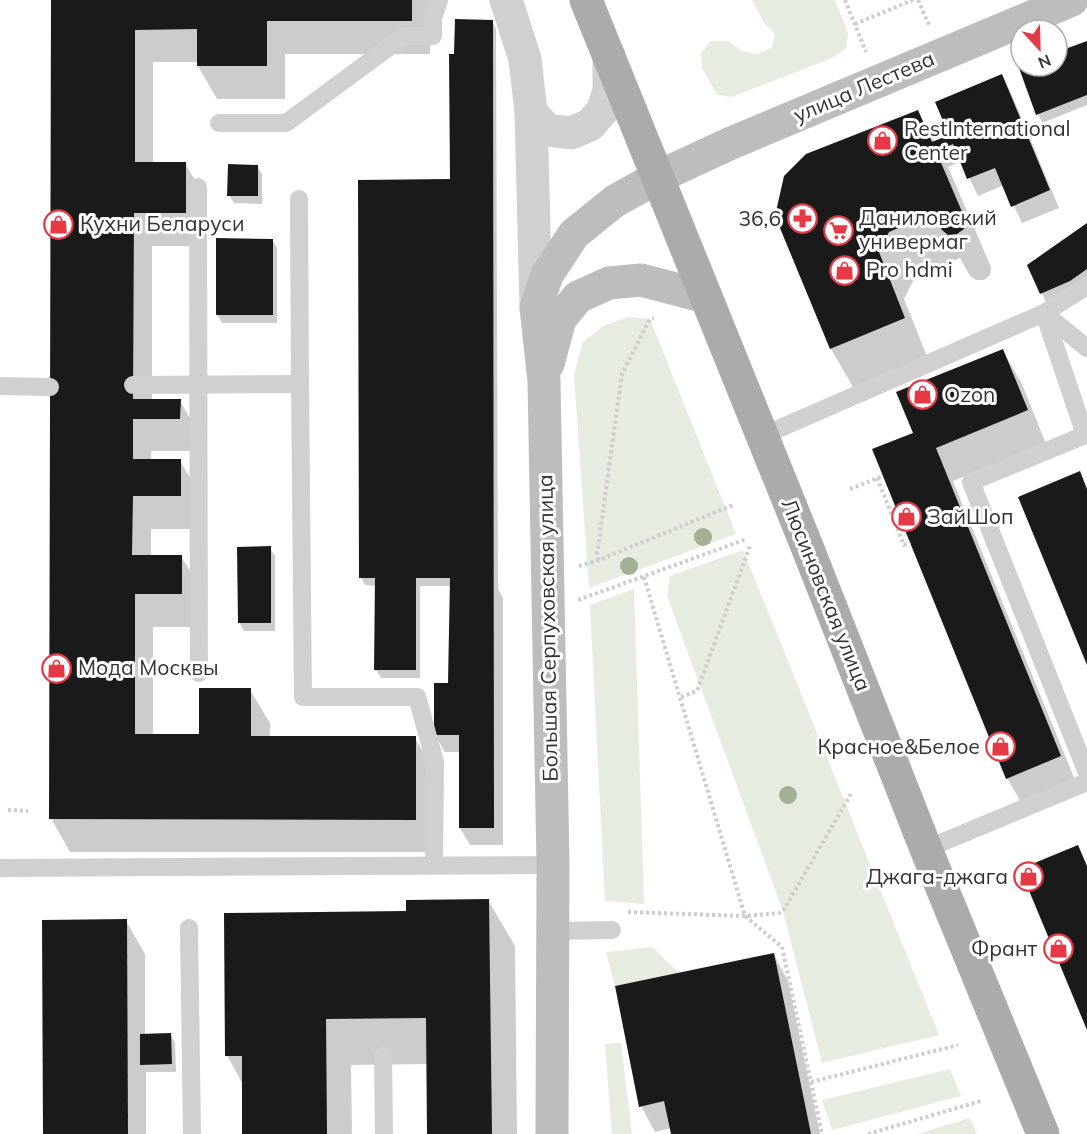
<svg xmlns="http://www.w3.org/2000/svg" width="1087" height="1134" font-family="Mulish,sans-serif">
  <style>
    .green { fill: #e6ecdf }
    .shadow { fill: #0003 }
    .building { fill: #1a1a1a }
    .lines { fill: none; stroke-linecap: round; stroke-linejoin: round }
    .path { stroke: #cdcdcd; stroke-width: 4; stroke-dasharray: 3 3; stroke-linecap: butt }
    .lane { stroke: #d0d0d0; stroke-width: 18 }
    .street { stroke: #d0d0d0; stroke-width: 33 }
    .secondary { stroke: #bdbdbd; stroke-width: 33 }
    .primary { stroke: #ababab; stroke-width: 33 }
    .tree { fill: #a2b095 }
    .labels { text-anchor: middle; stroke-width: 6; stroke-linejoin: round; paint-order: stroke }
    .street-label { font-size: 21px; fill: #333; stroke: #fff }
    .poi-label { font-size: 21px; fill: #333; stroke: #fff; text-anchor: start }
  </style>
  <rect width="100%" height="100%" fill="#fff"/>
  <g class="green">
    <path d="M752,0H835L848,33L846,48L832,58L732,97L717,95L702,68L701,53L711,41H728L742,51L757,54L772,48L775,34L764,23Z"/>
    <path d="M628,317L650,319L736,534L589,588L574,375L583,342L603,326Z"/>
    <path d="M743,550L939,1035L822,1063L783,911L667,596L670,576Z"/>
    <path d="M634,589L644,904L605,901L590,605Z"/>
    <path d="M652,947L679,973L615,986L606,952Z"/>
    <path d="M621,1043L632,1134H612L605,1044Z"/>
    <path d="M950,1069L961,1096L832,1130L822,1100Z"/>
    <path d="M970,1118L977,1134H917Z"/>
  </g>
  <g class="shadow">
    <path d="M53,0H431L430,54H285V99H217L198,66V62H153V163H185L204,196V246H152V401H180L199,434V451H151V460L180,461L200,494L199,529H151V556H181L201,589L200,627H153V736H200L250,690L270,723V737L415,738L434,771V852H70L51,818Z"/>
    <path d="M492,21L496,29L498,589L503,598V845H470L460,828V752H445L435,735L450,684L451,586H420V678H381L376,670V586L365,585L361,577L452,180L456,56Z"/>
    <path d="M1087,42V105L1042,123L1021,69L1027,66H1057V54Z"/>
    <path d="M1002,76L1011,93L1059,208L1022,223L1004,185L978,196L961,161L948,167L991,267L990,275L984,280H976L970,276L960,258L915,277L904,299L930,364L857,394L831,349L917,112L935,142L951,136Z"/>
    <path d="M257,166L262,174V204L234,203L229,195Z"/>
    <path d="M1087,225V280L1046,302L1029,265Z"/>
    <path d="M272,240L277,248V323H222L217,314Z"/>
    <path d="M1003,351L1022,384L1046,444L953,481L1079,790L1026,811L1007,778L915,434Z"/>
    <path d="M270,548L275,556V631H244L239,622Z"/>
    <path d="M488,900L515,946L517,1134H429L428,1064L351,1065L352,1134H244L243,1085L227,1055L407,912Z"/>
    <path d="M126,921L145,954V1035H171L175,1043L176,1072H146V1134H45Z"/>
    <path d="M774,955L788,981L820,1134H673L671,1128L655,1132L641,1106Z"/>
  </g>
  <g class="building">
    <path d="M51,0H412V21H267V66H197V29L135,30V162H186V213H134L133,399H181L180,419H133V459H181V496H133L132,555H182V594H135V734H199V688H251V736H416V820L49,819Z"/>
    <path d="M455,19L493,20L494,828H459V735H434V683H448L450,578H416V670H374L375,578H359L358,180L450,179L449,54H454Z"/>
    <path d="M1087,41V95L1036,115L1019,68L1057,66V52Z"/>
    <path d="M1002,74L1050,190L1011,207L995,168L967,179L953,144L936,151L966,221L964,229L957,234L948,235L942,230L933,213L889,232L879,252L905,318L830,349L775,216L784,176L806,154L918,110L932,142L949,135L935,102Z"/>
    <path d="M228,164L258,165V196H227Z"/>
    <path d="M1087,223V269L1070,281L1040,294L1027,265Z"/>
    <path d="M216,238L273,239V315H216Z"/>
    <path d="M1003,349L1028,410L936,448L1061,756L1006,779L872,449L913,433L896,392Z"/>
    <path d="M1080,471L1087,489V665L1018,497Z"/>
    <path d="M271,546V623H238L237,547Z"/>
    <path d="M1078,845L1087,866V1030L1020,869Z"/>
    <path d="M489,899L492,1134H427L426,1018L326,1019L327,1134H242V1056H225L224,913L406,911V900Z"/>
    <path d="M127,919L128,1134H43L42,920Z"/>
    <path d="M774,953L811,1134H671L664,1101L639,1107L615,986Z"/>
    <path d="M171,1033L172,1064L140,1065V1034Z"/>
  </g>
  <g class="lines">
    <g class="path">
      <path d="M845,0L866,52"/>
      <path d="M918,0L929,25"/>
      <path d="M855,24L913,0"/>
      <path d="M877,478L904,545L910,542"/>
      <path d="M850,489L883,476"/>
      <path d="M599,560L597,554L622,374L650,319L654,318"/>
      <path d="M579,566L599,560L733,505"/>
      <path d="M644,577L745,916L782,947L822,1134"/>
      <path d="M578,600L747,539"/>
      <path d="M681,697L697,691L750,546"/>
      <path d="M8,810L28,811"/>
      <path d="M628,912L745,916L779,913L783,911L852,792"/>
      <path d="M811,1082L958,1045"/>
      <path d="M868,1134L981,1101"/>
    </g>
    <g class="lane">
      <path d="M219,123H286L404,36H433V18L439,0"/>
      <path d="M198,187L199,673"/>
      <path d="M299,199L300,384"/>
      <path d="M1044,313L1085,435L971,482L1087,773"/>
      <path d="M1044,313L1087,348"/>
      <path d="M133,385L300,384L303,697H417L435,762L434,865"/>
      <path d="M0,386L50,387"/>
      <path d="M762,436L1044,313L1087,286"/>
      <path d="M926,849L1087,782"/>
      <path d="M0,868L553,865"/>
      <path d="M189,928L192,1134"/>
      <path d="M553,931L612,930"/>
      <path d="M383,1056L384,1134"/>
    </g>
    <g class="street">
      <path d="M506,0L525,59L531,112L536,307"/>
      <path d="M531,112L547,130L571,133L590,125L603,110L609,90V56"/>
    </g>
    <g class="secondary">
      <path d="M548,364L560,319L578,297L609,283L641,280L706,297"/>
      <path d="M552,1134L553,865L544,381L536,308L547,275L574,234L615,201L658,177L729,144L1072,0"/>
    </g>
    <path class="primary" d="M586,0L806,544L926,849L1043,1134"/>
  </g>
  <g class="tree">
    <circle cx="703" cy="537" r="9"/>
    <circle cx="629" cy="566" r="9"/>
    <circle cx="788" cy="795" r="9"/>
  </g>
  <defs>
    <symbol id="shop-ring" viewBox="-11 -11 22 22"><circle r="9.5" fill="#fff" stroke="#e63946" stroke-width="1.5"/><path d="M-5-2.5h2.3a2.7 3.5 0 0 1 5.4 0H5L5.5 6h-11ZM-1.5-2.5h3a1.5 2.3 0 0 0-3 0Z" fill="#e63946"/></symbol>
    <symbol id="pharmacy-ring" viewBox="-11 -11 22 22"><circle r="9.5" fill="#fff" stroke="#e63946" stroke-width="1.5"/><path d="M-2-6h4v4h4v4h-4v4h-4v-4h-4v-4h4Z" fill="#e63946"/></symbol>
    <symbol id="supermarket-ring" viewBox="-11 -11 22 22"><circle r="9.5" fill="#fff" stroke="#e63946" stroke-width="1.5"/><path d="M-6-5.5h2.5l.6 2H6L4.5 2H-2.5L-4.4-4H-6ZM-1.5 3.2a1.3 1.3 0 1 0 .1 0ZM3 3.2a1.3 1.3 0 1 0 .1 0Z" fill="#e63946"/></symbol>
  </defs>
  <g fill-rule="evenodd">
    <use href="#shop-ring" x="866" y="124" width="33" height="33"/>
    <use href="#pharmacy-ring" x="786" y="202" width="33" height="33"/>
    <use href="#shop-ring" x="42" y="208" width="33" height="33"/>
    <use href="#supermarket-ring" x="822" y="214" width="33" height="33"/>
    <use href="#shop-ring" x="828" y="254" width="33" height="33"/>
    <use href="#shop-ring" x="906" y="378" width="33" height="33"/>
    <use href="#shop-ring" x="890" y="500" width="33" height="33"/>
    <use href="#shop-ring" x="40" y="652" width="33" height="33"/>
    <use href="#shop-ring" x="984" y="730" width="33" height="33"/>
    <use href="#shop-ring" x="1012" y="860" width="33" height="33"/>
    <use href="#shop-ring" x="1042" y="932" width="33" height="33"/>
  </g>
  <g class="labels">
    <g class="street-label">
      <text transform="translate(864 87) rotate(-23)" y="7">улица Лестева</text>
      <text transform="translate(826 595) rotate(68)" y="7">Люсиновская улица</text>
      <text transform="translate(548 628) rotate(-91)" y="7">Большая Серпуховская улица</text>
    </g>
    <g class="poi-label">
      <text x="904" y="136">RestInternational<tspan x="904" dy="24">Center</tspan></text>
      <text x="859" y="225">Даниловский<tspan x="859" dy="24">универмаг</tspan></text>
      <text x="781" y="226" text-anchor="end">36,6</text>
      <text x="80" y="231">Кухни Беларуси</text>
      <text x="866" y="277">Pro hdmi</text>
      <text x="944" y="402">Ozon</text>
      <text x="927" y="524">ЗайШоп</text>
      <text x="78" y="675">Мода Москвы</text>
      <text x="980" y="754" text-anchor="end">Красное&amp;Белое</text>
      <text x="1008" y="884" text-anchor="end">Джага-джага</text>
      <text x="1037" y="956" text-anchor="end">Франт</text>
    </g>
  </g>
  <g transform="translate(1039 48) rotate(158)"><circle r="28" fill="#ffffff" stroke="#adadad" stroke-width="1.5"/>
  <path d="M0-4.5L10 22L0 15L-10 22Z" fill="#e63946"/>
  <text y="-9" font-size="16" font-weight="bold" text-anchor="middle" fill="#333333">N</text>
  </g>
</svg>
